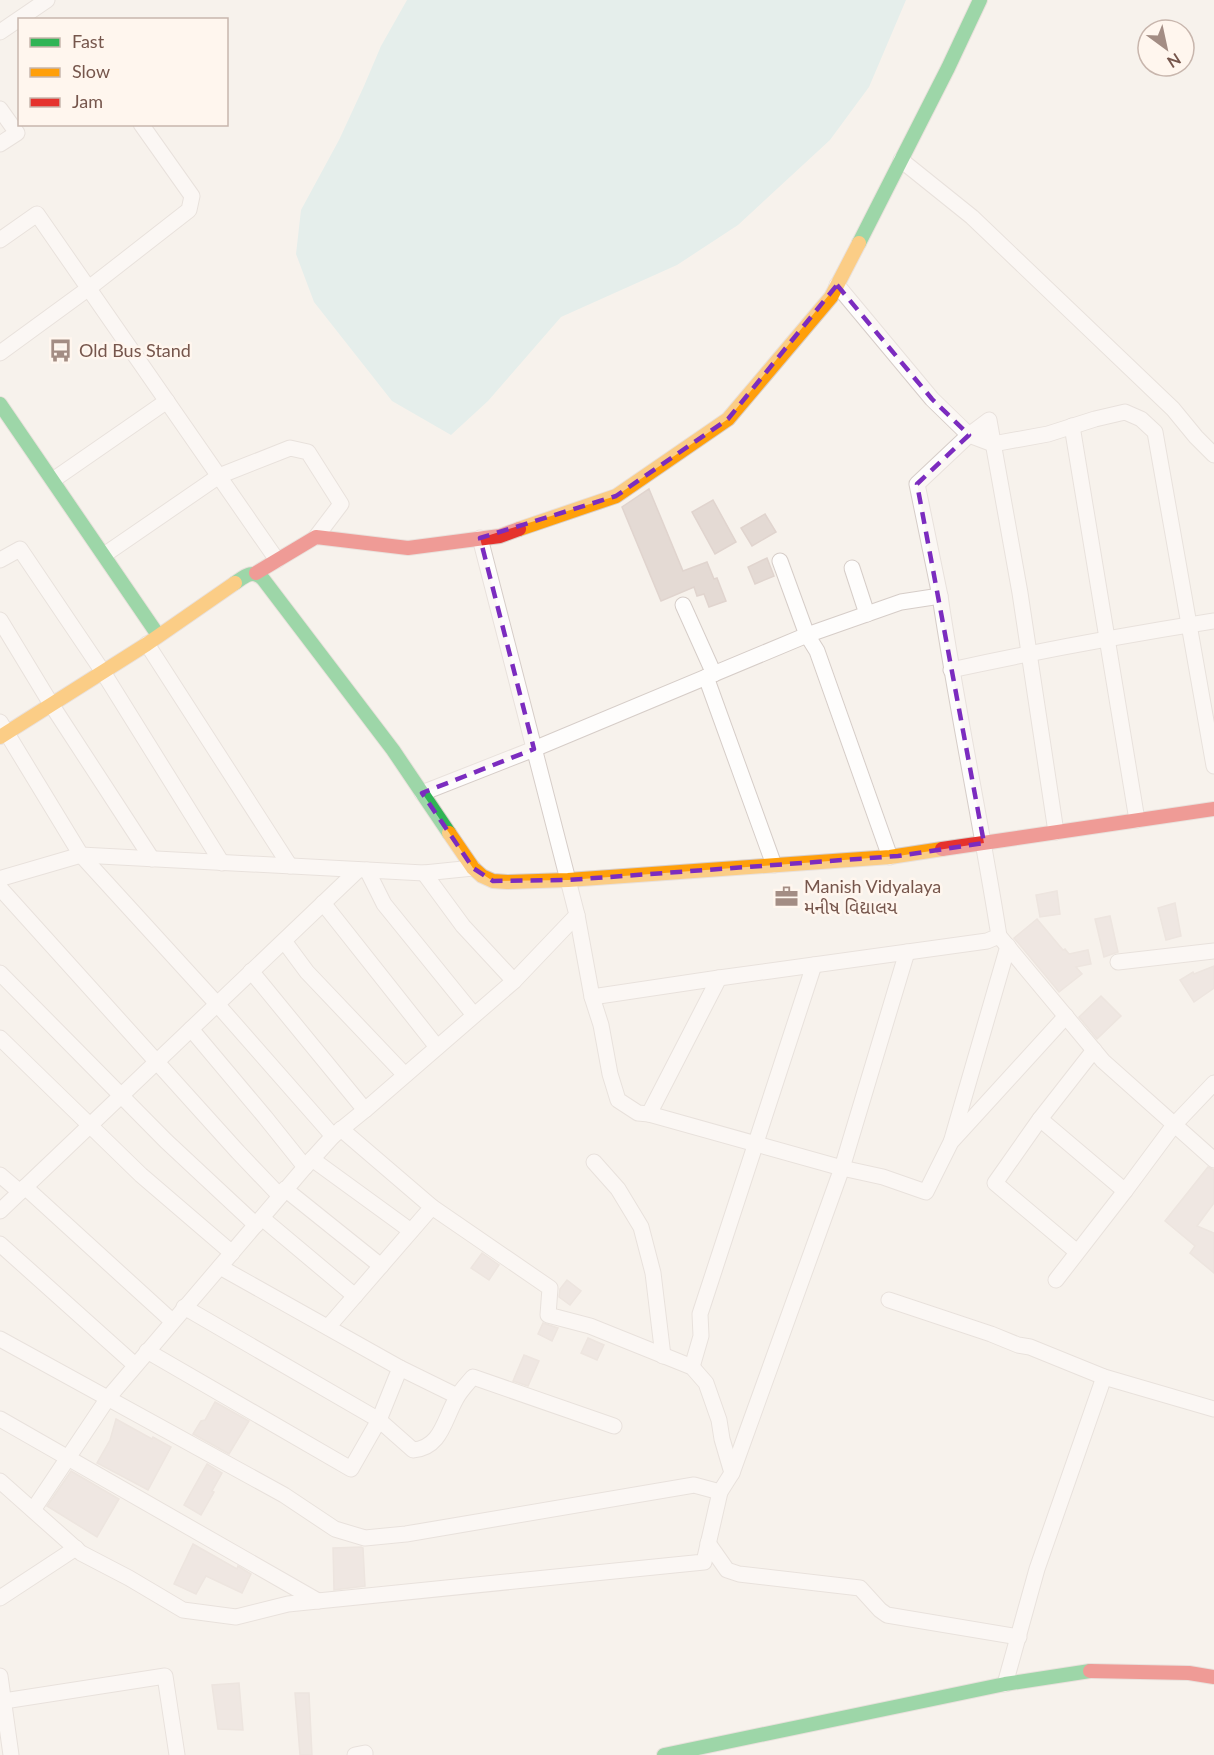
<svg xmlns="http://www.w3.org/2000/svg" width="1214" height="1755" font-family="Lato,'Noto Sans Gujarati',sans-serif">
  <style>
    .water { fill: #cee9e8 }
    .building { fill: #e4dad4; stroke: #e0d4ce; stroke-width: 1.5 }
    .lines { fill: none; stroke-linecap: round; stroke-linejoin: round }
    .street-casing { stroke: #d6cdc8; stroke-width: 17 }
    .fast-casing { stroke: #d7cdc8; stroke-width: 16 }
    .slow-casing { stroke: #d7cdc8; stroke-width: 16 }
    .jam-casing { stroke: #d7cdc8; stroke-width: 16 }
    .street { stroke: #fefdfc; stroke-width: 15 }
    .fast { stroke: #30b455; stroke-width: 14 }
    .slow { stroke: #ff9f0a; stroke-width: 14 }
    .jam { stroke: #e5322d; stroke-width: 14 }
    .marked { fill: none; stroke: #7b2cbf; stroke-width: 4.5; stroke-dasharray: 12 8; stroke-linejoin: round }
    .labels { text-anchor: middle; stroke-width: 5; stroke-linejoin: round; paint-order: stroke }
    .poi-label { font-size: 18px; fill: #76564c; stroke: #fff6ee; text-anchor: start }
  </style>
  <rect width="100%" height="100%" fill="#f7f2ec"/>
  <path class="water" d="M407,0H906L869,87L830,140L738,225L677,265L561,317L488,401L451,435L392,401L314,302L296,254L301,210L339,140L364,86L381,46Z"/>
  <g class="building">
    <path d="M649,489L683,571L707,562L714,579L717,578L726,601L709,607L704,594L697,596L694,587L661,601L622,507Z"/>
    <path d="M713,500L736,542L715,554L692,512Z"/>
    <path d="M765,514L776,532L752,546L741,528Z"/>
    <path d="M767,558L774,576L755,584L748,567Z"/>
    <path d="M1057,891L1060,914L1040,917L1036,895Z"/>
    <path d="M1175,903L1181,936L1166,940L1158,908Z"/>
    <path d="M1110,916L1118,952L1104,957L1095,919Z"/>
    <path d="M1037,919L1063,950L1065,949L1069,954L1088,950L1091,964L1076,967L1082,974L1059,992L1014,938Z"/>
    <path d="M1214,966V988L1194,1002L1180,980L1193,972L1194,974Z"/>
    <path d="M1101,996L1121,1016L1097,1039L1079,1017Z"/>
    <path d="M1208,1167L1214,1170V1203L1197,1226L1214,1233V1273L1190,1253L1195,1246L1165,1221Z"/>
    <path d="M482,1253L499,1265L489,1280L471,1268Z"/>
    <path d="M567,1280L581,1291L570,1305L559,1297L560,1289Z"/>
    <path d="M543,1323L558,1328L552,1341L538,1334Z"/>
    <path d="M588,1338L604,1345L597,1360L581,1353Z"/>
    <path d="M524,1355L539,1361L528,1386L513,1381Z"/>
    <path d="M215,1402L249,1421L229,1454L193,1434L201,1421L205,1420Z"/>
    <path d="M116,1419L152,1439L153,1437L171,1447L148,1490L97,1463L110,1440Z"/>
    <path d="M207,1464L222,1473L212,1491L214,1492L201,1515L184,1505Z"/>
    <path d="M71,1471L119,1499L97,1537L47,1506Z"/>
    <path d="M193,1544L237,1569L238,1566L251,1574L242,1593L206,1576L196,1594L174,1584Z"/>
    <path d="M361,1547L363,1548L365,1586L334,1590L333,1548Z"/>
    <path d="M239,1683L243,1730L218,1729L212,1685Z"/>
    <path d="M295,1693H309L312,1755H300Z"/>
  </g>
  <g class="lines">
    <defs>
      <g id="street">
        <path d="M0,32L47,0"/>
        <path d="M0,109L17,133L0,144"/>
        <path d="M901,160L972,217L1173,409L1196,437L1214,455"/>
        <path d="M0,240L37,214L277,560"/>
        <path d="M837,285L932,399L969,435L989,420L1020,593L1056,832"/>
        <path d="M0,353L89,288L189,210L192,196L141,124"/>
        <path d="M1072,426L1137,820"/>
        <path d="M53,480L167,401"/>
        <path d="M104,555L219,476L290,448L308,452L341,504L316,537"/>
        <path d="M0,560L20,549L103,672L222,863"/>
        <path d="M780,561L807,635L817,651L890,857"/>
        <path d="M852,568L867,614"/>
        <path d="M940,596L917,484L969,435L993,444L1048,434L1095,419L1125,412L1141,419L1155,432L1214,766"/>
        <path d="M683,605L714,674"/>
        <path d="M0,620L51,704L152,859"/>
        <path d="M147,644L290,866"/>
        <path d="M951,670C1038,651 1126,635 1214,621"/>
        <path d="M706,677L774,865"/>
        <path d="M0,722L81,855L424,873L473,868"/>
        <path d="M422,793L534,749L807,635L901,602L940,596C957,710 981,822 999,936L987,941L719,978L649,1114L842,1168L732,1473"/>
        <path d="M367,870L384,904L474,1015"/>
        <path d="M424,873L463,926L514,981"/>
        <path d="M0,881L2,878L81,855L217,1004L333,1136L365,1110"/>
        <path d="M0,888L238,1152L280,1196"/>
        <path d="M323,903L437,1047"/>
        <path d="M577,915L592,997L601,1025L610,1074L618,1100L638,1113L649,1114"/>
        <path d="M999,936L1103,1061L1214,1160"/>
        <path d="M284,941L307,972L405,1075"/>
        <path d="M907,952L842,1168L883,1177L926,1192L951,1142L1066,1016"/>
        <path d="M1118,962L1214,951"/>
        <path d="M251,971L365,1110L514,981L577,915L480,538"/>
        <path d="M0,973L166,1141L256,1225"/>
        <path d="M592,997L719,978"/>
        <path d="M191,1029L265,1117L305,1167L333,1136"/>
        <path d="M0,1038L141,1175L232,1253"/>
        <path d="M1040,1119L1125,1191L1174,1125L1214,1083"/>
        <path d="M952,1139L1008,946"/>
        <path d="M312,1159L411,1231"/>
        <path d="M594,1162L618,1189L641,1227L653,1273L663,1356"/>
        <path d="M0,1175L20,1192"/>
        <path d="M25,1187L172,1321"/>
        <path d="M285,1189L381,1266"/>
        <path d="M0,1211L358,870"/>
        <path d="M262,1218L355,1296"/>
        <path d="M0,1244L135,1365"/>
        <path d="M1077,1252L995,1183L1040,1119L1094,1050"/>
        <path d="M220,1267L400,1368L379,1420L413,1450C441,1448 444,1420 456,1399C460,1391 467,1384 473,1377L614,1426"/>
        <path d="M1056,1280L1125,1191"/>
        <path d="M889,1300L991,1334L1018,1345L1030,1347L1104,1377L1214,1409"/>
        <path d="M328,1327L432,1207L341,1129"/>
        <path d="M0,1339L284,1495L335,1529L365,1538L406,1534L694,1485L720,1492"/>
        <path d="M147,1351L351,1469L379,1420L184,1307"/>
        <path d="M692,1367L701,1336L700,1314L814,965"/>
        <path d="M400,1368L457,1396"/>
        <path d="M0,1419L318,1601"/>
        <path d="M0,1481L81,1553L129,1578L183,1610L236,1617L288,1604L704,1562L720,1492L732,1473L722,1439L719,1420L706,1383L692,1367L590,1326L548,1315L550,1288L432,1207"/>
        <path d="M33,1510L108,1398L305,1167"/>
        <path d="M708,1543L727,1570L739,1574L860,1588L880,1610L887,1615L1019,1637"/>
        <path d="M0,1598L76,1548"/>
        <path d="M0,1676L11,1755"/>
        <path d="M1005,1684L1037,1569L1104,1377"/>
        <path d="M4,1701L165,1676L177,1755"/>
        <path d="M355,1755L365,1753V1755"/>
      </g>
      <g id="fast">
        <path d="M859,243L948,68L980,0"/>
        <path d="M0,404L158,635"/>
        <path d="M235,583C245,576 252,569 263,579L393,750L449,833"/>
        <path d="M664,1755L1005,1684L1090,1671"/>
      </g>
      <g id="slow">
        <path d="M519,529L616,496L728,419L831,297L859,243"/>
        <path d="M0,737L147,644L235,583"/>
        <path d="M449,833L473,868L482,876L493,881L507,882L568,880L890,857L942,849"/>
      </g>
      <g id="jam">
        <path d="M256,573L316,537L408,548L500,536L519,529"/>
        <path d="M942,849L1214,809"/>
        <path d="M1090,1671L1189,1673L1214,1677"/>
      </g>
    </defs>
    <use href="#street" class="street-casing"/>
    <use href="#fast" class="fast-casing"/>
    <use href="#slow" class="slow-casing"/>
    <use href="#jam" class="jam-casing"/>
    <use href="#street" class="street"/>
    <use href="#fast" class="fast"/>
    <use href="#slow" class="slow"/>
    <use href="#jam" class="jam"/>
  </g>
  <path d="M0 0H1214V1755H0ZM837,285L932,399L969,435L917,484L984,843L898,856L568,880L493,881L473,868L422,793L534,749L480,538L616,496L728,419Z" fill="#f7f2ec" fill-opacity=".55" fill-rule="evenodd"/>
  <path class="marked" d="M837,285L932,399L969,435L917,484L984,843L898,856L568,880L493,881L473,868L422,793L534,749L480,538L616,496L728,419Z"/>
  <defs>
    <symbol id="bus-bare" viewBox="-9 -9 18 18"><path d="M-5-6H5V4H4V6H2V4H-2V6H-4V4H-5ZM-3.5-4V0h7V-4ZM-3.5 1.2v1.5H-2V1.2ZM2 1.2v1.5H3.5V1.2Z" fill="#a38d84" stroke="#fff6ee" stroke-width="2.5" paint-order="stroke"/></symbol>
    <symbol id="office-bare" viewBox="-9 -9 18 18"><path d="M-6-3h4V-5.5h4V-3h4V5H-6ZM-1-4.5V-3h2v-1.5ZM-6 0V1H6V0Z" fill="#a38d84" stroke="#fff6ee" stroke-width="2.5" paint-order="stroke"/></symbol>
  </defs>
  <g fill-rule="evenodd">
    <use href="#bus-bare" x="44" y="334" width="33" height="33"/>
    <use href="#office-bare" x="770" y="880" width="33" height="33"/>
  </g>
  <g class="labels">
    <g class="poi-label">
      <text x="79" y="357">Old Bus Stand</text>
      <text x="804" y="893">Manish Vidyalaya<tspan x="804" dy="21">મનીષ વિદ્યાલય</tspan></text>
    </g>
  </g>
  <rect x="18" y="18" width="210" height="108" fill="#fff6ee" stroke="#c8b6ad" stroke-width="1.5"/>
  <rect x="30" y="38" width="30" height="9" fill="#30b455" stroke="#c8b6ad" stroke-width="1.5"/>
  <text x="72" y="48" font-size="18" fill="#76564c">Fast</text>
  <rect x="30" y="68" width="30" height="9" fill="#ff9f0a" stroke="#c8b6ad" stroke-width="1.5"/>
  <text x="72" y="78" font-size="18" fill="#76564c">Slow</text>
  <rect x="30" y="98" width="30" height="9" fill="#e5322d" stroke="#c8b6ad" stroke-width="1.5"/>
  <text x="72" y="108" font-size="18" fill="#76564c">Jam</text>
  <g transform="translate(1166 48) rotate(147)"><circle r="28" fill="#fff6ee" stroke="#c8b6ad" stroke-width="1.5"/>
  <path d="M0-4.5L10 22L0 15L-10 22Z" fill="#a38d84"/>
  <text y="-9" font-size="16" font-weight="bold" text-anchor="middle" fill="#76564c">N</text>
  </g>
</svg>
